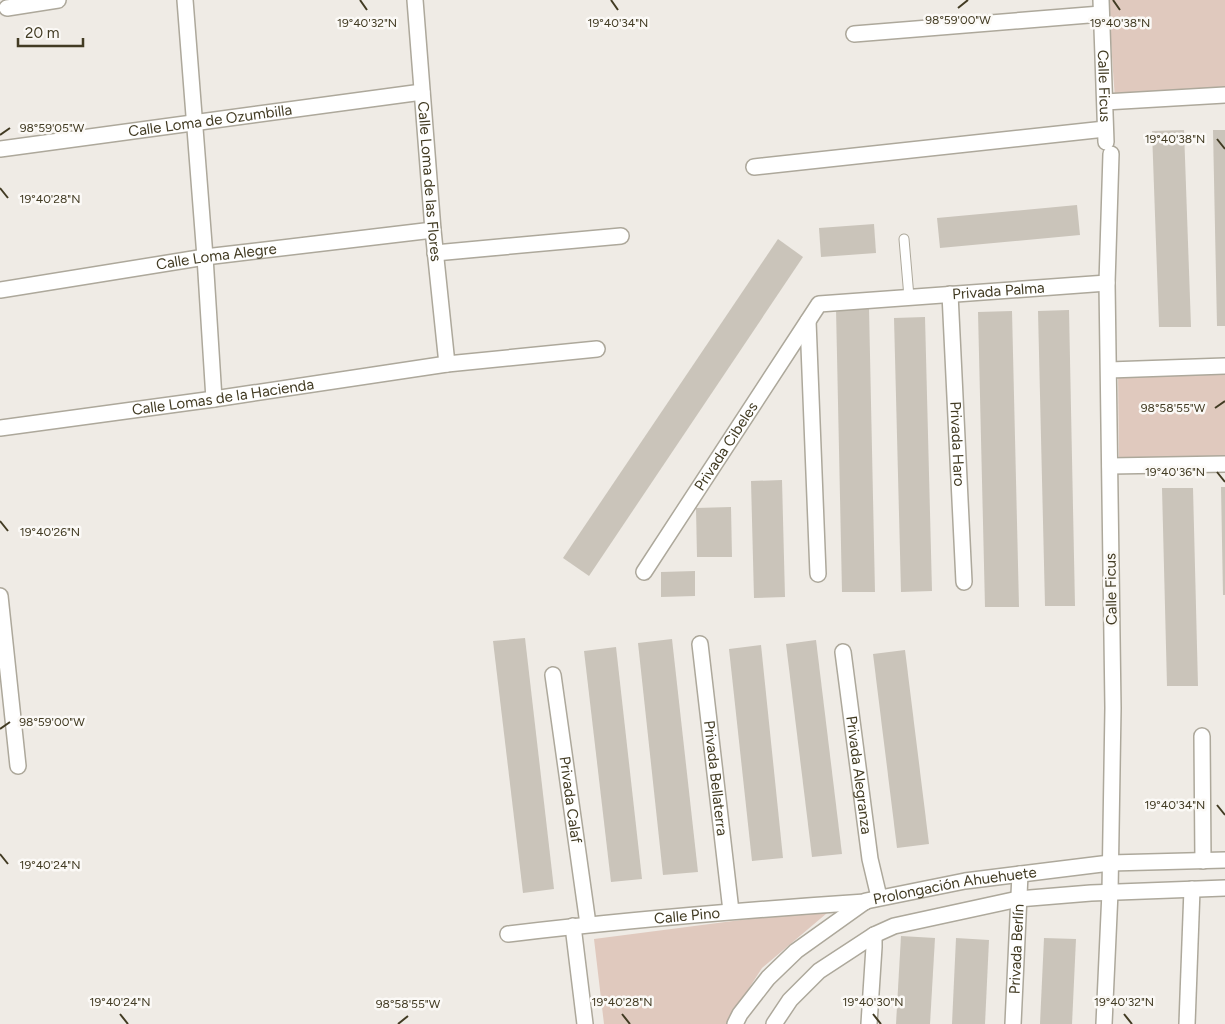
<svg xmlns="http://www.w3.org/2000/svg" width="1225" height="1024" font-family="Figtree,sans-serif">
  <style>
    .green { fill: #e0c9be }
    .building { fill: #cac4ba }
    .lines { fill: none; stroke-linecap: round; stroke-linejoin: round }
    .lane-casing { stroke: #ada89b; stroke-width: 11 }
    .street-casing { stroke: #ada89b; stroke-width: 18 }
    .lane { stroke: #fff; stroke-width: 9 }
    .street { stroke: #fff; stroke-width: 15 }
    .ticks { fill: none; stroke: #423b23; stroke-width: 2 }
    .labels { text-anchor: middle; stroke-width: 5; stroke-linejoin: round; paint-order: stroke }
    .street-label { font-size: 15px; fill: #423b23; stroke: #fbf9f6 }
    .ticks-label { font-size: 12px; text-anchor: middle; fill: #423b23; stroke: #fbf9f6; stroke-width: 5; stroke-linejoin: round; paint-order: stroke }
  </style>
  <rect width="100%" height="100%" fill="#efebe5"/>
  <g class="green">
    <path d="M1108,0H1225V94L1115,99Z"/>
    <path d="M1225,367V464L1119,465L1118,371Z"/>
    <path d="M833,908L762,968L726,1024H604L594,939Z"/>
  </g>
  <g class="building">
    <path d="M1184,130L1191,327H1159L1152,131Z"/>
    <path d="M1213,130H1225V326H1217Z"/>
    <path d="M1077,205L1080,235L940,248L937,218Z"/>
    <path d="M874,224L876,253L821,257L819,228Z"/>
    <path d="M778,239L803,257L589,576L563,558Z"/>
    <path d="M836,308H869L875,592H842Z"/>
    <path d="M1069,310L1075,606H1045L1038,311Z"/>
    <path d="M1012,311L1019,607H985L978,312Z"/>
    <path d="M925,317L932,591L901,592L894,318Z"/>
    <path d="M782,480L785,597L754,598L751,481Z"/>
    <path d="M1221,487H1225V595H1223Z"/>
    <path d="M1162,488H1193L1198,686H1167Z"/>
    <path d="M731,507L732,557H697L696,508Z"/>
    <path d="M695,571V596L661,597V572Z"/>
    <path d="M525,638L554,889L523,893L493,641Z"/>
    <path d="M672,639L698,872L663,875L638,643Z"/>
    <path d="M816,640L842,854L812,857L786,644Z"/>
    <path d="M761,645L783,858L752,861L729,649Z"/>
    <path d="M616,647L642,879L611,882L584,651Z"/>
    <path d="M905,650L929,844L897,848L873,654Z"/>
    <path d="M901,936L935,938L930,1024H896Z"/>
    <path d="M956,938L989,940L985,1024H952Z"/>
    <path d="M1044,938L1076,939L1072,1024H1040Z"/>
  </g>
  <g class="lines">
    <defs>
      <path id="lane" d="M904,239L909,297"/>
      <g id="street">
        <path d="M185,0L205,257L214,399"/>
        <path id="s1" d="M415,0L433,230L447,364"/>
        <path id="s2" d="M1101,0L1106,142"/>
        <path d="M7,8L58,0"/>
        <path d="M854,34L1101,14"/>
        <path d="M1105,102L1225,95"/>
        <path id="s3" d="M0,149L422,92"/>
        <path d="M754,167L1105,129"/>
        <path d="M435,253L621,236"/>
        <path id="s4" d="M0,290L205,257L433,230"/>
        <path id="s5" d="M950,294L964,582"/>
        <path d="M808,321L818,574"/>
        <path d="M1109,370L1225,366"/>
        <path id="s6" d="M0,428L214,399L447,364L597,349"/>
        <path d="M1110,466L1225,464"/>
        <path id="s7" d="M644,572L819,304L1107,283"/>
        <path d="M0,596L18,766"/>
        <path id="s8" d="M700,644L731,911"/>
        <path id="s9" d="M843,652L870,859L879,897"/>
        <path id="s10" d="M553,675L588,924"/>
        <path d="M1202,736L1203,861"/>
        <path d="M573,926L585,1024"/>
        <path id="s11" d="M508,934C627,920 745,910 865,902"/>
        <path id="s12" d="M735,1024L740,1014L768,978L796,951L866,901L965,881L1110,863L1225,860"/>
        <path d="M774,1024L790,1000L819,971L874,935L894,926L1018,899L1091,893L1225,888"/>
        <path d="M869,1024L874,947V935"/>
        <path id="s13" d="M1013,1024L1020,874"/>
        <path d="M1104,1024L1110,892L1113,708L1107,283L1111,154"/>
        <path d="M1187,1024L1192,889"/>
      </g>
    </defs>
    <use href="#lane" class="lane-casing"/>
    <use href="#street" class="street-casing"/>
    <use href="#lane" class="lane"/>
    <use href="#street" class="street"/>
  </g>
  <path class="ticks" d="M360,0L367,10M611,0L618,10M1113,0L1120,10M958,8L968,0M0,135L10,128M1217,139L1225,149M0,188L8,198M1215,408L1225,401M1217,472L1225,482M0,521L8,531M0,729L10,722M1217,805L1225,815M0,854L8,864M120,1014L128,1024M622,1014L630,1024M873,1014L881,1024M1124,1014L1132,1024M398,1024L408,1016"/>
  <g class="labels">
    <g class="street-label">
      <text dy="5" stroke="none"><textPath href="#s2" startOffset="86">Calle Ficus</textPath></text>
      <text dy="5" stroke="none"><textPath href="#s3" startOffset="212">Calle Loma de Ozumbilla</textPath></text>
      <text dy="5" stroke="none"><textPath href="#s1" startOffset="182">Calle Loma de las Flores</textPath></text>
      <text dy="5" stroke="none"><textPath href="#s4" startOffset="219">Calle Loma Alegre</textPath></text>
      <text dy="5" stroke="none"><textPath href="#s7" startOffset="500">Privada Palma</textPath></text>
      <text dy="5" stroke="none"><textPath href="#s6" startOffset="225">Calle Lomas de la Hacienda</textPath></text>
      <text dy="5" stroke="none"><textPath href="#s5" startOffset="150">Privada Haro</textPath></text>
      <text dy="5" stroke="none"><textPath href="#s7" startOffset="150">Privada Cibeles</textPath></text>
      <text transform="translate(1111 589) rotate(-91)" y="5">Calle Ficus</text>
      <text dy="5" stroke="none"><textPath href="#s9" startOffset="124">Privada Alegranza</textPath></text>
      <text dy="5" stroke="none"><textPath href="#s8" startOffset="135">Privada Bellaterra</textPath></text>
      <text dy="5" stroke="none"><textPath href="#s10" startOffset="126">Privada Calaf</textPath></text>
      <text dy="5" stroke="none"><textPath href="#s12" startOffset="272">Prolongación Ahuehuete</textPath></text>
      <text dy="5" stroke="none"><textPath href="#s11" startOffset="180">Calle Pino</textPath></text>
      <text dy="5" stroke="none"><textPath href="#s13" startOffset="75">Privada Berlín</textPath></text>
    </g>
  </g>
  <g class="ticks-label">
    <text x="958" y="24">98°59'00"W</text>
    <text x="367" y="27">19°40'32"N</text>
    <text x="618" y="27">19°40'34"N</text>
    <text x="1120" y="27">19°40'38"N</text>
    <text x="52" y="132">98°59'05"W</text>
    <text x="1175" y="143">19°40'38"N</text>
    <text x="50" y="203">19°40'28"N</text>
    <text x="1173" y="412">98°58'55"W</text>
    <text x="1175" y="476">19°40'36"N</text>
    <text x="50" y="536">19°40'26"N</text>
    <text x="52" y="726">98°59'00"W</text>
    <text x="1175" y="809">19°40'34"N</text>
    <text x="50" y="869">19°40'24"N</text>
    <text x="120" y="1006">19°40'24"N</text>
    <text x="622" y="1006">19°40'28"N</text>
    <text x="873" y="1006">19°40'30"N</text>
    <text x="1124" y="1006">19°40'32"N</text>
    <text x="408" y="1008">98°58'55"W</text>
  </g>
  <path d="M18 38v8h65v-8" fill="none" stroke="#423b23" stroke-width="2.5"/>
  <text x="25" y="38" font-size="15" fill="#423b23" stroke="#fbf9f6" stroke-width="4" paint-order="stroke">20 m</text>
</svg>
